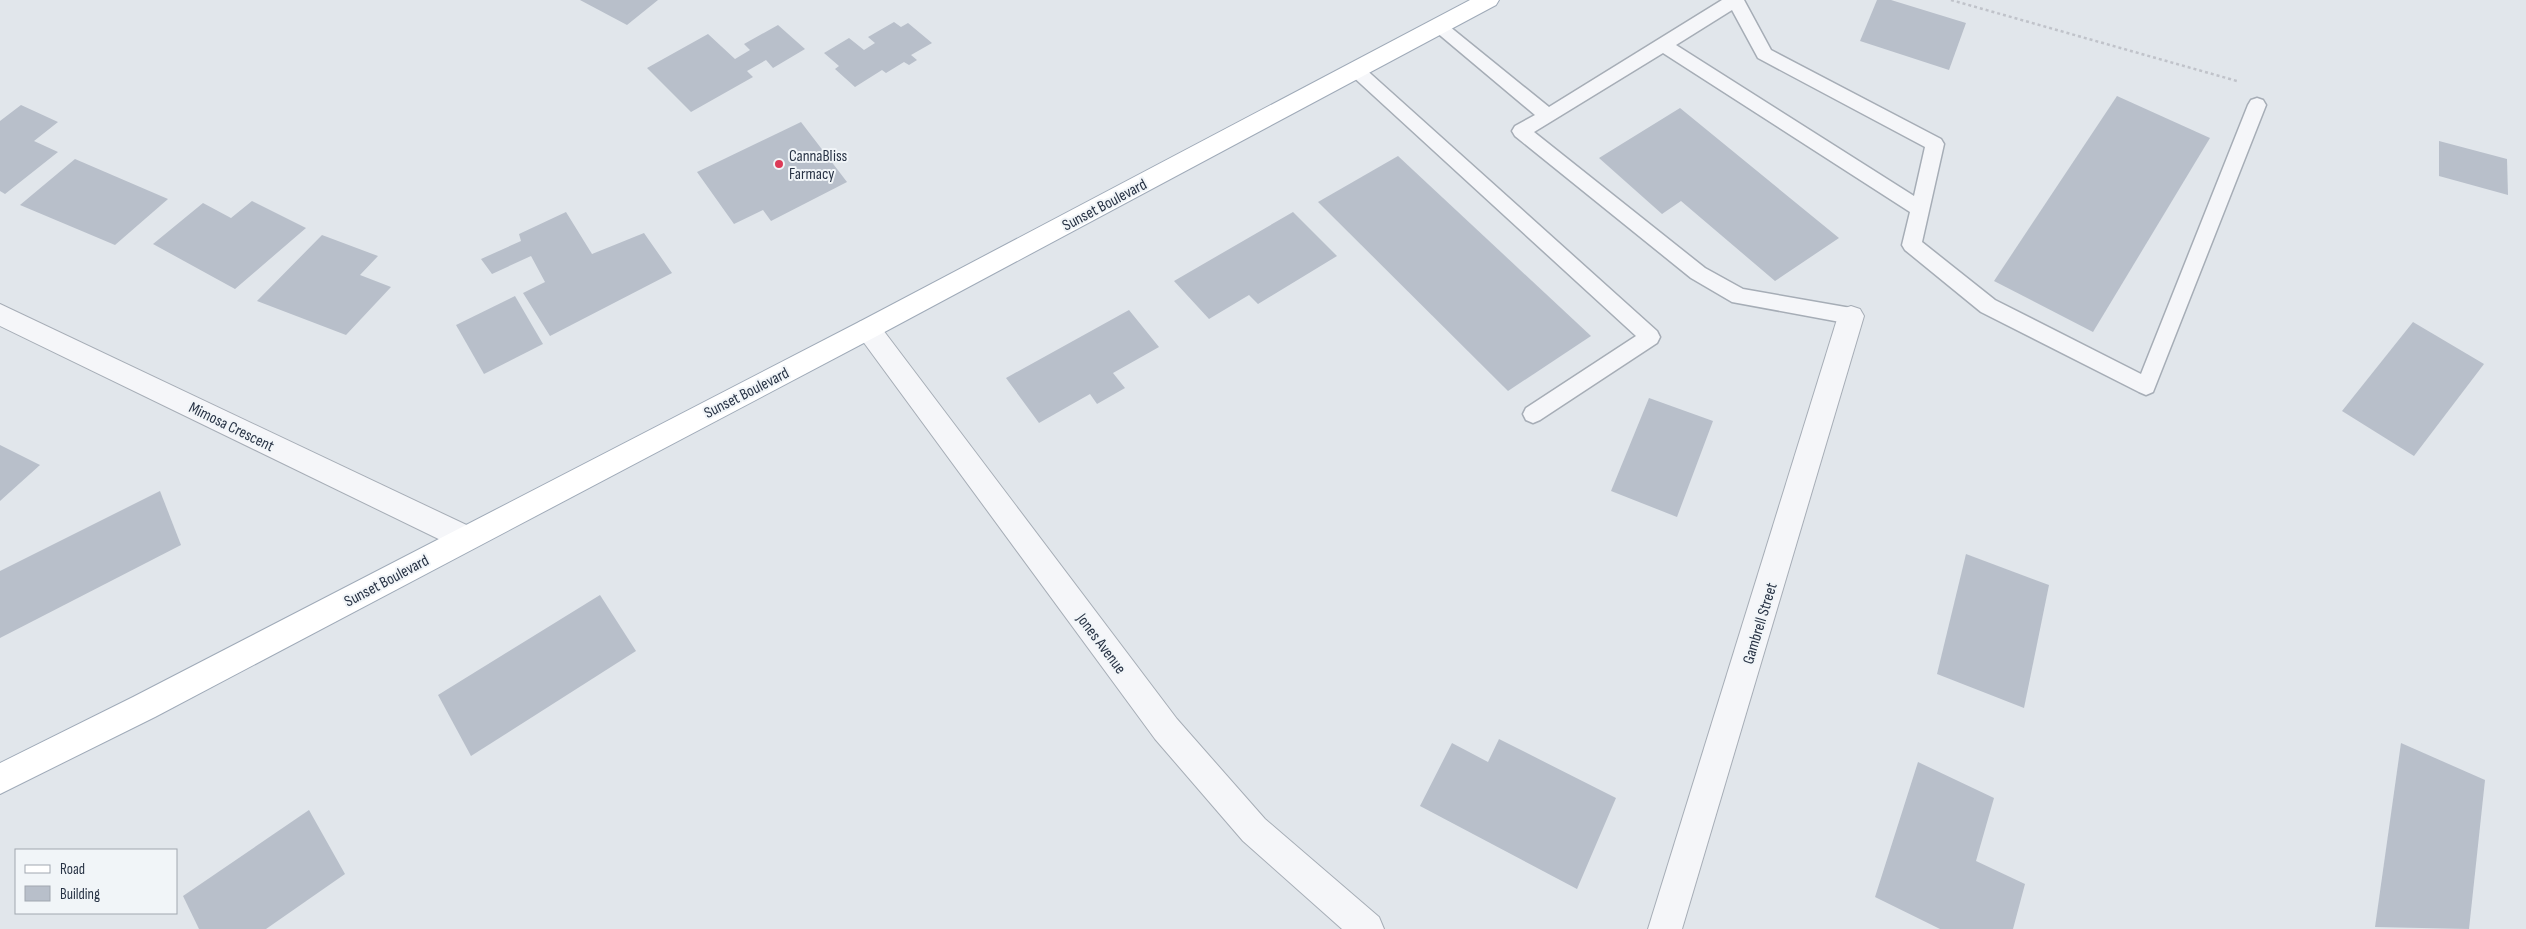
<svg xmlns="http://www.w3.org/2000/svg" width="2526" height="929" font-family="'Sofia Sans Condensed',sans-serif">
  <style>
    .building { fill: #b8bfca }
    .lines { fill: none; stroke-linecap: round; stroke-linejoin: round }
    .service-casing { stroke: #a6adb6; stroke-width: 3 }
    .minor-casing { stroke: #a6adb6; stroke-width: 2 }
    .primary-casing { stroke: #9faab8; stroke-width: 2 }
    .path { stroke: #c0c3ca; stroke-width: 2.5; stroke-dasharray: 3 3; stroke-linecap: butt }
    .service { fill: #f5f6f9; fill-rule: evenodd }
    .minor { fill: #f5f6f9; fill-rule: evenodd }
    .primary { fill: #fff; fill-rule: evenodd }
    .poi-dot { fill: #dc3a57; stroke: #f1f5f8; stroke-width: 2 }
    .labels { text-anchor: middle; stroke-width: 4; stroke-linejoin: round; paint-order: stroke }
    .poi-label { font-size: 16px; fill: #283345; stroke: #f1f5f8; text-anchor: start }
    .street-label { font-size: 16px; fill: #283345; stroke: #f1f5f8 }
  </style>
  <rect width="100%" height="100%" fill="#e1e6eb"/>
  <g class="building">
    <path d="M580,0H658L627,25Z"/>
    <path d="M1877,0H1891L1966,23L1949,70L1860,41Z"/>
    <path d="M894,22L901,27L908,23L932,43L911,55L917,60L909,65L904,62L886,73L882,70L855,87L835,69L839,66L824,53L849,38L864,50L875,43L868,37Z"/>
    <path d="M778,25L805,49L773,68L766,60L747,71L753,77L691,112L647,68L708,34L735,59L750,50L744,44Z"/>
    <path d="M2117,96L2210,138L2093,332L1994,281Z"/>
    <path d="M21,105L58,122L34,141L58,152L5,194L0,191V121Z"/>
    <path d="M1680,108L1839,238L1775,281L1681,201L1662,214L1599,158Z"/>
    <path d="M801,122L847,182L771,221L763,210L734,224L697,172Z"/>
    <path d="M2439,141L2507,159L2508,195L2439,176Z"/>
    <path d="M1398,156L1591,336L1508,391L1318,202Z"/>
    <path d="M75,159L168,199L115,245L20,205Z"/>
    <path d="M252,201L306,228L235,289L153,244L203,203L231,218Z"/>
    <path d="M566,212L592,254L644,233L672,273L550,336L523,293L545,282L531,256L492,274L481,259L521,241L519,234Z"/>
    <path d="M1293,212L1337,256L1258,304L1249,295L1209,319L1174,281Z"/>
    <path d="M322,235L378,256L360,275L391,287L346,335L257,301Z"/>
    <path d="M515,296L543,344L484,374L456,325Z"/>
    <path d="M1129,310L1159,347L1113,373L1125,388L1097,404L1090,394L1039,423L1006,378Z"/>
    <path d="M2413,322L2484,364L2414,456L2342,411Z"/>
    <path d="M1649,398L1713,421L1677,517L1611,491Z"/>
    <path d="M0,445L40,465L0,501Z"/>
    <path d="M160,491L181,545L0,638V571Z"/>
    <path d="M1966,554L2049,585L2024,708L1937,674Z"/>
    <path d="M600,595L636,651L471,756L438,695Z"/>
    <path d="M1499,739L1616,798L1577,889L1420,806L1452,743L1488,762Z"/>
    <path d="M2401,743L2485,780L2469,929L2375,927Z"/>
    <path d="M1918,762L1994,798L1976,861L2025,884L2013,929H1940L1875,897Z"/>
    <path d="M309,810L345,874L266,929H199L183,896Z"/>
  </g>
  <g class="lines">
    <defs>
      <g id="service">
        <path d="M1722,0H1744L1771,50L1941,139L1944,144L1922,242L1995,300L2141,374L2248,105L2251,100L2257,98L2263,100L2266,105L2153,392L2146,395L2139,392L1981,312L1905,250L1902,245L1910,212L1663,53L1534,132L1705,268L1743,289L1851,308L1858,310L1861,316L1858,322L1851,324L1732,302L1691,278L1515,136L1512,131L1515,126L1535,115L1429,26L1432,22H1444L1549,107ZM1732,10L1758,58L1925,147L1914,196L1676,45Z"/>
        <path d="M1356,64L1362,66L1657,331L1660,337L1657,343L1540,420L1533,423L1526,420L1523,414L1526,408L1636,336L1350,74L1347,70L1350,66Z"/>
      </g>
      <g id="minor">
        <path d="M0,304L475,529L479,538L475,547L465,551L455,547L0,326Z"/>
        <path d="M1851,306L1860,309L1864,316L1682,929H1648L1838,316L1842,309Z"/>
        <path d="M868,319L877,322L1177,719L1265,819L1379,917L1384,929H1342L1243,841L1155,739L859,336L855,329L859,322Z"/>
      </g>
      <path id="primary" d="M1470,0H1499L1496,5L877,336L155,717L0,794V763L133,697L859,322Z"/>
    </defs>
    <use href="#service" class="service-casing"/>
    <use href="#minor" class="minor-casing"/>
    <use href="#primary" class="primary-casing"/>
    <path class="path" d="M1951,0L2237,81"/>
    <use href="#service" class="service"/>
    <use href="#minor" class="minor"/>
    <use href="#primary" class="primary"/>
  </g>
  <circle class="poi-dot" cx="779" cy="164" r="5"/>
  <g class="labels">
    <g class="poi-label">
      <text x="789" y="161">CannaBliss<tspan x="789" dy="18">Farmacy</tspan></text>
    </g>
    <g class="street-label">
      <text transform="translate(1104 204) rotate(-28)" y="6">Sunset Boulevard</text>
      <text transform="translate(746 392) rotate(-27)" y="6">Sunset Boulevard</text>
      <text transform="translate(232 426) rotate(26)" y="6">Mimosa Crescent</text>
      <text transform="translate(386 580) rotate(-28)" y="6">Sunset Boulevard</text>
      <text transform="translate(1759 623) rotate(-73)" y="6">Gambrell Street</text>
      <text transform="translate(1102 643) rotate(53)" y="6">Jones Avenue</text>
    </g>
  </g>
  <rect x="15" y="849" width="162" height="65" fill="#f1f5f8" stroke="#a1a7b0"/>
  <rect x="25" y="865" width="25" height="8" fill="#ffffff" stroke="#a1a7b0"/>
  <text x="60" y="874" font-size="15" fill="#283345">Road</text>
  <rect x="25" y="886" width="25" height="15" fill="#b8bfca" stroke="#a1a7b0"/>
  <text x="60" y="899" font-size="15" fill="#283345">Building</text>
</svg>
